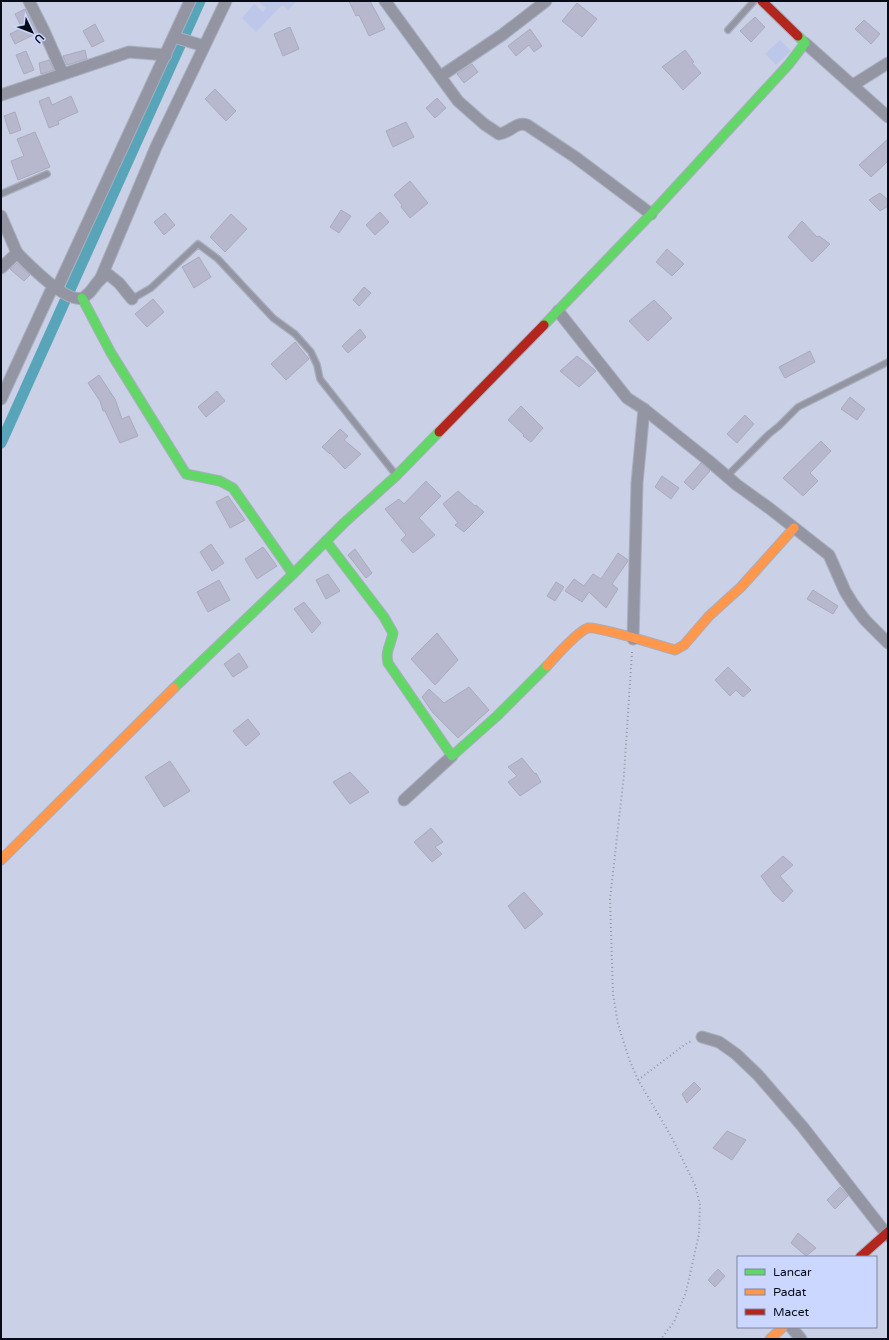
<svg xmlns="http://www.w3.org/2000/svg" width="889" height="1340" font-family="'Varela Round',sans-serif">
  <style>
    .built { fill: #bdc7ea }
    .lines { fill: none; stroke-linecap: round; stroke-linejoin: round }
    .canal { stroke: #58a5b9; stroke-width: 11 }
    .building { fill: #b7b8ce; stroke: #aaabbc }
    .lane-casing { stroke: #a9aebe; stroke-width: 8 }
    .street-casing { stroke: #a9aebe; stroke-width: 13 }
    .fast-casing { stroke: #a9aebe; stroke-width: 11 }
    .slow-casing { stroke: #a9aebe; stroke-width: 11 }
    .jam-casing { stroke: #a9aebe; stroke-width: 11 }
    .path { stroke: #9499a5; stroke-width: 2; stroke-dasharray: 1 3; stroke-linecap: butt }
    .lane { stroke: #9395a3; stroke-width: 5.5 }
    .street { stroke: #9395a3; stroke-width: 11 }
    .fast { stroke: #63d668; stroke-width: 9 }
    .slow { stroke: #ff974d; stroke-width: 9 }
    .jam { stroke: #b3261e; stroke-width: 9 }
  </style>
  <rect width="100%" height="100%" fill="#cad0e6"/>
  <g class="built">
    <path d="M258,1H297L288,10L282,5L256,32L242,18L254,4L263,12L266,8Z"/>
    <path d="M780,40L791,51L776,65L765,54Z"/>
  </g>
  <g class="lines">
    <path class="canal" d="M1,443L200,1"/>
  </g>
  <g class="building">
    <path d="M349,1H370L385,29L369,36L359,15L356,16Z"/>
    <path d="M577,3L597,19L582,37L562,21Z"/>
    <path d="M25,9L37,33L15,44L10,34L22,28L15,14Z"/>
    <path d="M755,17L765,27L751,42L740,31Z"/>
    <path d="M864,20L880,34L871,44L855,29Z"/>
    <path d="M95,24L104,41L92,47L83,31Z"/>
    <path d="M290,27L299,49L283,56L274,34Z"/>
    <path d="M530,29L542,46L534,52L529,45L516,56L508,46Z"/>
    <path d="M85,50L87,59L67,65L63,56Z"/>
    <path d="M685,50L694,62L692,63L701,73L683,90L671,76L662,67Z"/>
    <path d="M26,51L34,70L24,74L16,55Z"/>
    <path d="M49,60L54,70L41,74L39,63Z"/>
    <path d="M472,64L478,72L464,83L457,74Z"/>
    <path d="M215,89L236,111L226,121L205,99Z"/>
    <path d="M71,96L78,112L58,121L59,124L49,128L39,101L49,97L52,105Z"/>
    <path d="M437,98L446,108L435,118L426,108Z"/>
    <path d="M15,112L21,130L10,134L4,116Z"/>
    <path d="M406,122L414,137L393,147L386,131Z"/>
    <path d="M35,132L50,167L18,180L11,161L24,156L17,139Z"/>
    <path d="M888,139V161L871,177L859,165Z"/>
    <path d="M410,181L428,203L410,218L401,207L402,205L394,195Z"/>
    <path d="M880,193L888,200V206L880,211L869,200Z"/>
    <path d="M341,210L351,216L339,233L330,227Z"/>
    <path d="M380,212L389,222L375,235L366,225Z"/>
    <path d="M165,213L175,225L164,235L154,222Z"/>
    <path d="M231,214L247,229L225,252L210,237Z"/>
    <path d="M802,221L817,237L819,236L830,244L812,262L788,237Z"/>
    <path d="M667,249L684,264L672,276L656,262Z"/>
    <path d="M199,257L211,277L194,288L182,267Z"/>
    <path d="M17,263L30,275L24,281L10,269Z"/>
    <path d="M364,287L371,293L359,306L353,300Z"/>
    <path d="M153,299L164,312L147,327L135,314Z"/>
    <path d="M654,300L672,318L648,341L629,321Z"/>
    <path d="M360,329L366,337L348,353L342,346Z"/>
    <path d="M295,342L309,359L286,380L271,364Z"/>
    <path d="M810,351L815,362L785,378L779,367Z"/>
    <path d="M577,356L596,371L579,387L560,371Z"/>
    <path d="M99,375L115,399L122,419L129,416L138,436L120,443L105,411H103L100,401L88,383Z"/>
    <path d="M217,391L225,401L206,417L198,407Z"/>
    <path d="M850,397L865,409L857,420L841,409Z"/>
    <path d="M521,406L543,428L531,442L523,436L524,435L508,420Z"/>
    <path d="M745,415L754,424L737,443L727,434Z"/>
    <path d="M340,429L348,436L344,440L361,454L345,469L330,453V454L322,447Z"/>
    <path d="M821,441L831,451L810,473L818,481L803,496L783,478Z"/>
    <path d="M701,463L710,471L693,490L684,482Z"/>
    <path d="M662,476L679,488L671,499L655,487Z"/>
    <path d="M426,481L441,496L419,518L435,535L413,553L401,540L406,535L385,509L399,499L404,504Z"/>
    <path d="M458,491L475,506L476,505L484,512L464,532L455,525L458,523L443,504Z"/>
    <path d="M228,496L245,520L230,528L216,502Z"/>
    <path d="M211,544L224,563L212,571L200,552Z"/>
    <path d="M263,547L277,566L257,579L245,559Z"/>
    <path d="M355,549L372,573L366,578L348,555Z"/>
    <path d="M618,553L628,560V561L612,584L618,589L606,608L589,592L582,602L565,591L574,579L584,586L593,574L601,579Z"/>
    <path d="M328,574L340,591L326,599L316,580Z"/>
    <path d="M219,580L230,600L208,612L197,592Z"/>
    <path d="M556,582L564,587L555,601L547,596Z"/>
    <path d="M813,590L838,606L833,614L807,599Z"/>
    <path d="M304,602L321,623L312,633L294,609Z"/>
    <path d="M437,633L458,660L435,685L411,659Z"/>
    <path d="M239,653L248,667L233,677L224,664Z"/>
    <path d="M728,667L751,690L743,697L736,690L730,696L715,680Z"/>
    <path d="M469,687L489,710L458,738L433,713L422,697L429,689L444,703Z"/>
    <path d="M248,719L260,734L246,746L233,731Z"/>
    <path d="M522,758L535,774L536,773L541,782L520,796L508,782L517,776L508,767Z"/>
    <path d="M170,761L190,791L164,807L145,777Z"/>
    <path d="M350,772L369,792L350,804L333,782Z"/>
    <path d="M431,828L443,842L435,847L442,854L432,862L414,842Z"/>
    <path d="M783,856L793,865L780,876L793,891L783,902L774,894L761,876Z"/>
    <path d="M524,892L543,914L525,929L508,906Z"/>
    <path d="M694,1082L701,1089L687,1103L682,1094Z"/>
    <path d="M727,1131L746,1140L732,1160L713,1148Z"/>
    <path d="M840,1187L848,1196L835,1209L827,1200Z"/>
    <path d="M798,1233L816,1248L806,1256L791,1243Z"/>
    <path d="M718,1269L725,1276L715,1287L708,1280Z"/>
  </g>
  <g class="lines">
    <defs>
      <g id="lane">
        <path d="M728,30L754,1"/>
        <path d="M1,194L47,174"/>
        <path d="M132,299L151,288L198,244L218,259L273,318L295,334L311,352L317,365L320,379L396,475"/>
        <path d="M727,476L769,434L779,426L798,407L888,362"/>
      </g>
      <g id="street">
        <path d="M29,1L44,31L63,74"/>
        <path d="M385,1L458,101L484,124L499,134C510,133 516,121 527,125L575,157L651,214"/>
        <path d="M174,37L204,46"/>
        <path d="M805,43L888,117"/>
        <path d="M441,76L502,35L546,1"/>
        <path d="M853,85L888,63"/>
        <path d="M1,95L129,52L166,55"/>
        <path d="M1,216L17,253"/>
        <path d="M1,268L17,253C28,264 66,303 82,298C84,298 87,294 89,293C95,287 100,275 109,275L119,283L132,299"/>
        <path d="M100,280L156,147L226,1"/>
        <path d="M57,289L190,1"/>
        <path d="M558,311L627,398L644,409L709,461L737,485L769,508L829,555L845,591L853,604L865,620L888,643"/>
        <path d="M1,399L53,286"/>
        <path d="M633,639L637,483L644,409"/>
        <path d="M404,800L452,756"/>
        <path d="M702,1037L719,1042L736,1054L758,1075L802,1126L888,1236"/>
        <path d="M791,1327L801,1339"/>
      </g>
      <g id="fast">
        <path d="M82,298L111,353L186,474L220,481L233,488L293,574"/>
        <path d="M544,325L651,214L789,64L805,43L798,36"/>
        <path d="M326,541L384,617L393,633C391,645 385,650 388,663L452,756L497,716L547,666"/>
        <path d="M174,688L293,574L344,523L396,476L439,432"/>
      </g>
      <g id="slow">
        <path d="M547,666C555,657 578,631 588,628C598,626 661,646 675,650L684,645L709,616L741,587L794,528"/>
        <path d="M1,860L174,688"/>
        <path d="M770,1339L783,1327"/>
      </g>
      <g id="jam">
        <path d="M762,1L798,36"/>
        <path d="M439,432L544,325"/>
        <path d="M860,1257L888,1232"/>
      </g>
    </defs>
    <use href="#lane" class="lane-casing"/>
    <use href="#street" class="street-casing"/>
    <use href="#fast" class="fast-casing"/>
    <use href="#slow" class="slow-casing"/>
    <use href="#jam" class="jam-casing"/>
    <g class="path">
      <path d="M632,652L624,775L610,899L613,994L618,1024L629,1059L638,1080L671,1136L695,1185L700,1204L699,1234L686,1292L674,1322L661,1339"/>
      <path d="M638,1080L687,1043L692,1041"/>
    </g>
    <use href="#lane" class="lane"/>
    <use href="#street" class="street"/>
    <use href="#fast" class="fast"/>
    <use href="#slow" class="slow"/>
    <use href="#jam" class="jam"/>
  </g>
  <rect width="889" height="1340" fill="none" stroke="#070a17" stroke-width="4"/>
  <rect x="737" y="1256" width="140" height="72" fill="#ccd7ff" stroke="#7d85a2"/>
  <rect x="745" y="1269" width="20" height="6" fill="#63d668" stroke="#7d85a2"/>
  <text x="773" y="1276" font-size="12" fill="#070a17">Lancar</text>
  <rect x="745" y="1289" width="20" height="6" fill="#ff974d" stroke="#7d85a2"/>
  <text x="773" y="1296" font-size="12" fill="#070a17">Padat</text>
  <rect x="745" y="1309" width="20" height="6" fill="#b3261e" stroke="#7d85a2"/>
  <text x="773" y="1316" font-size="12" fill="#070a17">Macet</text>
  <g transform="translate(32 32) rotate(133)" stroke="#ccd7ff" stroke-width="3" paint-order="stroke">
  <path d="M0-3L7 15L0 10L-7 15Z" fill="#070a17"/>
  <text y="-6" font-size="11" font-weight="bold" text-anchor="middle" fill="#070a17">U</text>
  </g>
</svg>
